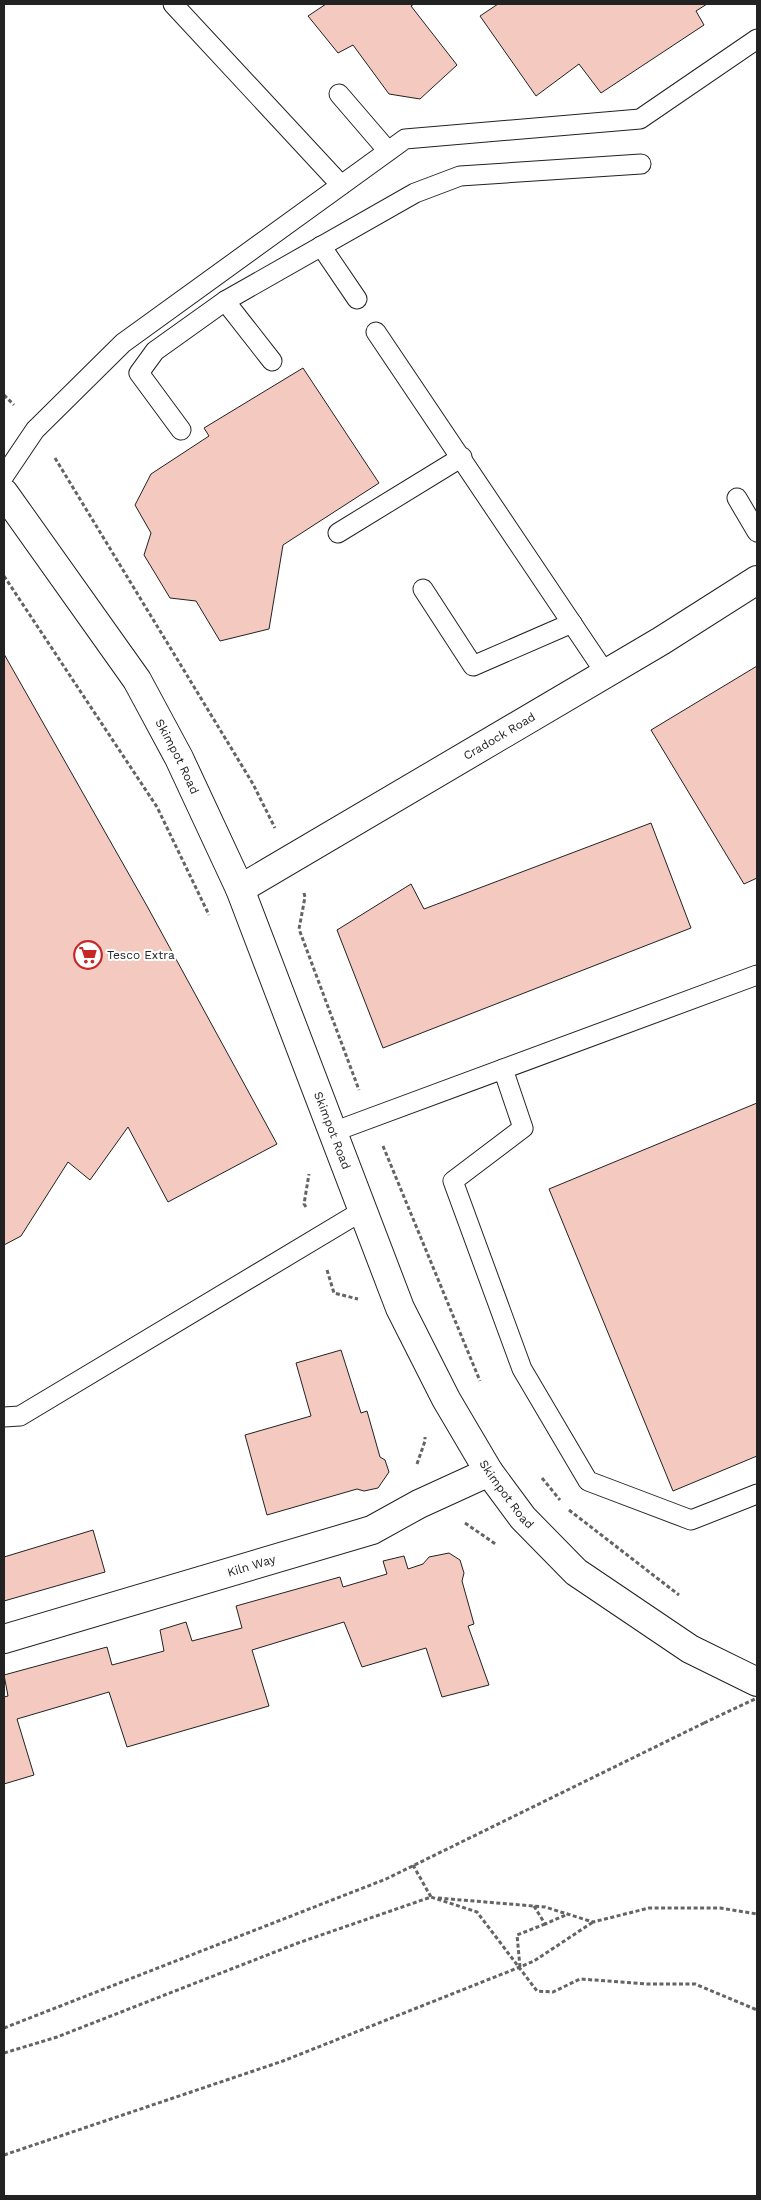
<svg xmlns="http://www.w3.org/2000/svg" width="761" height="2200" font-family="'Work Sans',sans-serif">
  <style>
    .building { fill: #f3c9c0; stroke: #222 }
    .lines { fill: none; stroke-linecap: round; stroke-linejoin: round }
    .lane-casing { stroke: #222; stroke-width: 21 }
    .street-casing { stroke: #222; stroke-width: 30 }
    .primary-casing { stroke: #222; stroke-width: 30 }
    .path { stroke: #646464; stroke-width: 3; stroke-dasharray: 4 2.5; stroke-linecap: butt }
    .lane { stroke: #fff; stroke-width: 19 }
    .street { stroke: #fff; stroke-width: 28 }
    .primary { stroke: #fff; stroke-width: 28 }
    .path-bridge { stroke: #646464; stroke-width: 3; stroke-dasharray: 4 2.5; stroke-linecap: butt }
    .labels { text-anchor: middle; stroke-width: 4; stroke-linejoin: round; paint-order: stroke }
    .street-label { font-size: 12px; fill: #222; stroke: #fff }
    .poi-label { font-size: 12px; fill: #222; stroke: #fff; text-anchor: start }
  </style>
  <rect width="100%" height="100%" fill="#fff"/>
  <g class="building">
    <path d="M326,4H414L411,6L457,65L420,99L389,94L353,45L338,53L308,16Z"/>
    <path d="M498,4H707L696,11L704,25L601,93L579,64L536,96L480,16Z"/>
    <path d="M303,368L379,483L283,545L269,629L220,641L196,601L170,598L144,555L151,533L135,505L151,474L209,436L204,428Z"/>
    <path d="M4,654L147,906L277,1144L168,1202L128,1127L90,1180L68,1162L21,1236L4,1245Z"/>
    <path d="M757,666V878L744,884L651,730Z"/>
    <path d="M651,823L691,928L383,1048L337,930L411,884L424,909Z"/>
    <path d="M757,1103V1456L673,1491L549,1189Z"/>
    <path d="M341,1350L361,1413L367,1411L380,1457L385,1460L389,1472L378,1488L364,1491L357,1489L267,1515L245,1435L311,1416L296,1363Z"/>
    <path d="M93,1530L105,1572L4,1601V1557Z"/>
    <path d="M449,1553L460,1560L464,1573L462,1581L474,1624L468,1626L489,1685L442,1697L426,1648L362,1667L344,1622L252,1650L269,1706L127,1747L109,1692L17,1719L34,1775L4,1784V1697L8,1696L4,1675L107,1647L112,1665L164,1651L160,1630L186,1622L192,1641L242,1628L236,1606L340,1577L343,1587L387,1574L383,1561L404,1556L408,1569L423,1564L429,1557Z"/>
  </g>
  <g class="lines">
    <defs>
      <g id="lane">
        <path d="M173,4L341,185"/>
        <path d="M339,94L388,151"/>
        <path d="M321,246L357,299"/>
        <path d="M225,301L272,361"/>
        <path d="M376,332L606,674"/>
        <path d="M181,430L139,373L155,351L225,301L415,193L460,176L641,164"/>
        <path d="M4,476L35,430L123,343L405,139L640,119L757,39"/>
        <path d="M737,498L757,532"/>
        <path d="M338,533L462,457"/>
        <path d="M423,589L473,666L572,623"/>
        <path d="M503,1069L523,1128L453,1181L522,1369L588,1481L691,1520L757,1494"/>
        <path d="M333,1132L757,975"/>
        <path d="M4,1417L20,1416L362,1211"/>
      </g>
      <g id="street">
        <path id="s1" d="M240,889L661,641L757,580"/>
        <path id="s2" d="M4,1639L372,1530L419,1504L489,1472"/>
      </g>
      <g id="primary">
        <path id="s3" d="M4,493L137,680L179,758L240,889L400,1308L446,1399L489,1472L523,1518L576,1572L690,1649L757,1682"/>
      </g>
    </defs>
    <use href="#lane" class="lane-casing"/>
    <use href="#street" class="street-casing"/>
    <use href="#primary" class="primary-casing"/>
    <g class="path">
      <path d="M4,395L14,405"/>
      <path d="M55,458L253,784L275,828"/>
      <path d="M4,576L157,807L209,915"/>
      <path d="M304,893L305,897L299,929L359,1090"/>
      <path d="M383,1146L480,1381"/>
      <path d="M306,1207L304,1204L309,1174"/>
      <path d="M327,1270L334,1293L358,1299"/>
      <path d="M417,1464L425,1441V1437"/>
      <path d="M542,1478L560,1500"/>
      <path d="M569,1510L679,1595"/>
      <path d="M465,1523L497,1545"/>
      <path d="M413,1865L431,1897"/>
      <path d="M438,1898L545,1907L593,1922L649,1908H720L757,1914"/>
      <path d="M534,1906L545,1924L568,1914"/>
      <path d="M520,1967L517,1935L545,1924"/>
      <path d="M4,2028L386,1879L704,1723"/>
      <path d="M4,2053L57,2037L298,1943L431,1897L477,1912L537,1991L553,1992L580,1979L648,1984H695L757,2010"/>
      <path d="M4,2155L283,2061L520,1967L534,1961L593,1922"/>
    </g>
    <use href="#lane" class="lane"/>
    <use href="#street" class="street"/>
    <use href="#primary" class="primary"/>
    <path class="path-bridge" d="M704,1723L757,1698"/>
  </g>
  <defs>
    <symbol id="supermarket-ring" viewBox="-11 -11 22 22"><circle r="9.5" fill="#fff" stroke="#c62828" stroke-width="1.5"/><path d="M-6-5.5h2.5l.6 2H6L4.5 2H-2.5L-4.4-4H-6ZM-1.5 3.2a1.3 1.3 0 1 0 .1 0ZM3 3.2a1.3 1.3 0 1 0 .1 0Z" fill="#c62828"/></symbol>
  </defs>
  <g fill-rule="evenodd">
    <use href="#supermarket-ring" x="72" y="939" width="32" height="32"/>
  </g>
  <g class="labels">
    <g class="street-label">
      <text dy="4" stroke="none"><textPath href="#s1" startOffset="301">Cradock Road</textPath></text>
      <text dy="4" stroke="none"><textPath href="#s3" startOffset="316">Skimpot Road</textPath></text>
      <text dy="4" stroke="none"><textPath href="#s3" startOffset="721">Skimpot Road</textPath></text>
      <text dy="4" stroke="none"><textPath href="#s3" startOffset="1126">Skimpot Road</textPath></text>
      <text dy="4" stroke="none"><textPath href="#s2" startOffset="258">Kiln Way</textPath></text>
    </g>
    <g class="poi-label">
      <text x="107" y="959">Tesco Extra</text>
    </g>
  </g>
  <rect width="761" height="2200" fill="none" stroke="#222222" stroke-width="10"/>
</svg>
